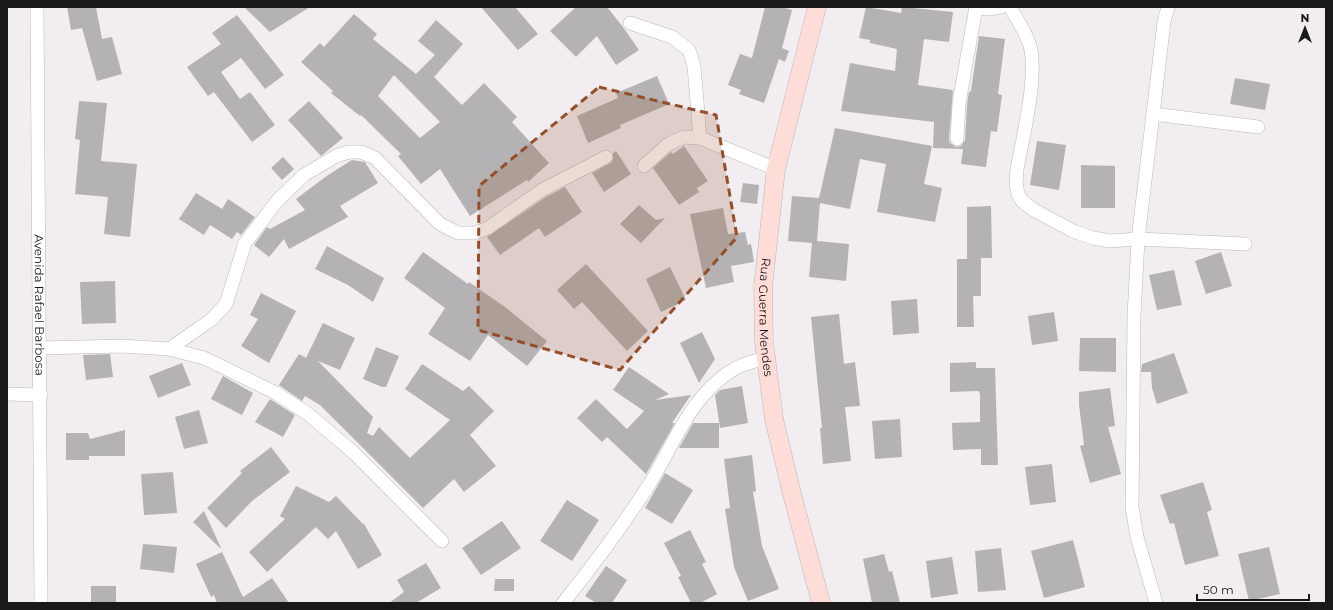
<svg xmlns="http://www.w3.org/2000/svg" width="1333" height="610" font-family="Montserrat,sans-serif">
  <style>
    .building { fill: #b5b2b5; fill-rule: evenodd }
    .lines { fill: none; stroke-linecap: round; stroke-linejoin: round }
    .street-casing { stroke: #bcb8bc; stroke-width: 14 }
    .secondary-casing { stroke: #bcb8bc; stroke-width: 19 }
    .street { stroke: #fff; stroke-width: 13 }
    .secondary { stroke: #fedcd7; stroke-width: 18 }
    .marked { fill: #954e29; fill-opacity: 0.2; stroke: #954e29; stroke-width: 3; stroke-dasharray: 8 5; stroke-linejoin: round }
    .labels { text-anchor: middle; stroke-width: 4; stroke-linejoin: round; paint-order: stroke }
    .street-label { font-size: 12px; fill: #1a191a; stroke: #f1edf1 }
  </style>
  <rect width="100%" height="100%" fill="#f1edf1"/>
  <g class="building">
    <path d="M67,7H96L102,39L112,37L122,74L97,81L82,28L71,30Z"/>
    <path d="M244,7H310L270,32Z"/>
    <path d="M481,7H515L538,34L518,50Z"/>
    <path d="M576,7H607L623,27L639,50L616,65L597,36L576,57L550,31Z"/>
    <path d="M765,7H782L792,10L782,48L789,51L785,62L779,59L764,103L739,94L741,90L728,85L740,54L752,58Z"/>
    <path d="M866,7L901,13L902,7L953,12L949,42L924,39L918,85L953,90L949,139L950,143L956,147L961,146L965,140L967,104L969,92L971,91L979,36L1005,39L998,94L1002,95L997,132L991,131L986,167L961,164L963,149L933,148L934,122L841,111L850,63L895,71L897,49L870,43V40L859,38Z"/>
    <path d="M354,14L377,34L373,39L416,74L435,55L418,41L436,20L463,44L434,77L462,105L484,83L517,117L512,122L549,163L528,182L527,180L470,216L440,169L421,184L398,156L401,154L361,115L360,116L331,93L333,91L301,62L320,43L324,47ZM394,75L440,122L420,138L378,96Z"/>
    <path d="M237,15L284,75L265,89L241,58L221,72L240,99L250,92L275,125L252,142L214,92L208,96L187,67L221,44L212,33Z"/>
    <path d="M657,76L669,104L620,125L621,128L588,143L577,116L618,98L616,93Z"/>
    <path d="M1235,78L1270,84L1265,110L1230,104Z"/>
    <path d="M79,101L107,103L101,161L137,164L130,237L104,234L108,197L75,194L80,140L75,139Z"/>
    <path d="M309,101L343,138L321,156L288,120Z"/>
    <path d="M835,128L932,146L924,184L942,188L935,222L877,212L886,164L860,159L850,209L820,203L817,241L849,244L846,281L809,277L812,243L788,241L792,196L819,198Z"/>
    <path d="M1037,141L1066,145L1059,190L1030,185Z"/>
    <path d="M684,146L708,181L697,188L699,192L679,205L653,168L671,152L673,154Z"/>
    <path d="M616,151L631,174L604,192L592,173L612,162L613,153Z"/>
    <path d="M283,157L294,169L282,180L271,168Z"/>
    <path d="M352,160L365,162L378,183L340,206L348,217L289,249L284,239L269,257L254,245L267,227L270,229L305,210L296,199L328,175Z"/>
    <path d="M1081,165L1115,166V208H1081Z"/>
    <path d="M743,183L759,185L757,204L740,202Z"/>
    <path d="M565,187L582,212L545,237L539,228L500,255L487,237L546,197Z"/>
    <path d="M196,193L222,209L228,199L255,217L241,235L237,232L232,239L210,225L204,235L179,219Z"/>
    <path d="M639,205L656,220L665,218L641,243L620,224Z"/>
    <path d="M991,206L992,258H981V296H973L974,327H957V259H967V207Z"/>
    <path d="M723,208L728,234L745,232L748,245L751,244L754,262L731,266L734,282L706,288L690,214Z"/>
    <path d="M327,246L384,278L373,302L348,285L315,269Z"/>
    <path d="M423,252L468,284L469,282L505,307L547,341L527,366L488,335L470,361L428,334L445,308L404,278Z"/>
    <path d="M1221,252L1232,286L1206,294L1195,261Z"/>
    <path d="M586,264L648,331L627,351L582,302L574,309L557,290Z"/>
    <path d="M670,267L686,300L661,312L646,279Z"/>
    <path d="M1174,270L1182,305L1157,310L1149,275Z"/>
    <path d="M115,281L116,323L82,324L80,282Z"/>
    <path d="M261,293L296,311L269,363L241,346L258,319L250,315Z"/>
    <path d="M917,299L919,333L893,335L891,301Z"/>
    <path d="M1054,312L1058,341L1032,345L1028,316Z"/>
    <path d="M839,314L844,364L855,362L860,406L845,407L851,461L823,464L820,428H822L811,317Z"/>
    <path d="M323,323L355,338L340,370L318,361L373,417L367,433L373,436L379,427L410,458L450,420L405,389L422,364L463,391L469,386L494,411L470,435L496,466L464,492L454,479L423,508L320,405L305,396L302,401L279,385L299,354L306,358Z"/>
    <path d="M702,332L715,359L699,383L680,343Z"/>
    <path d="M1080,338H1116V372L1079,371Z"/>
    <path d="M376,347L399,356L386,387H382L363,379Z"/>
    <path d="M1174,353L1188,393L1157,404L1152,388L1151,372H1141L1142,364Z"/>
    <path d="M110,354L113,377L86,380L83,355Z"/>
    <path d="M976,362V368H995L998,465H981V449L953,450L952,423L980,422V395L979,391L950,392V363Z"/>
    <path d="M182,363L191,385L158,398L149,376Z"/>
    <path d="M629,367L669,394L655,400L691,395L672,423H675L646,474L607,437L602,442L577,418L596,399L627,429L644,411L613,390Z"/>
    <path d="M223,376L253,393L242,415L211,399Z"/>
    <path d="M742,386L748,423L720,428L715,395L720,390Z"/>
    <path d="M1110,388L1115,426L1108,427L1121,474L1090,483L1080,446L1084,445L1079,405V392Z"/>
    <path d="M270,399L295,415L283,437L255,422Z"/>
    <path d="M199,410L208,443L184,449L175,417Z"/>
    <path d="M900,419L902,457L875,459L872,421Z"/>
    <path d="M693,423H719V448H679Z"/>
    <path d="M125,430V456H89V460H66V433H88L90,439Z"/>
    <path d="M271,447L290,472L252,501L226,528L207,508L242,473L240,471Z"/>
    <path d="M752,455L756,491L753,492L762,546L779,589L748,601L734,567L725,509L730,508L724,459Z"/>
    <path d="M1052,464L1056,502L1030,505L1025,467Z"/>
    <path d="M173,472L177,513L144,515L141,474Z"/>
    <path d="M665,473L693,490L672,524L645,508Z"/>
    <path d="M1203,482L1212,510L1207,512L1219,556L1185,565L1174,523L1170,524L1160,495Z"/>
    <path d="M296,486L329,502L336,496L363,524H364L382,555L358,569L336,531L328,539L316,527L267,572L249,552L285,519L280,516Z"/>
    <path d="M567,500L599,520L572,561L540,541Z"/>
    <path d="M204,511L221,548H220L193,522Z"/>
    <path d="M502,521L521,548L481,575L462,548Z"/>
    <path d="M690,530L706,562L702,564L717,594L700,603H691L678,577L681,576L664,543Z"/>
    <path d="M1073,540L1085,587L1044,598L1031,551Z"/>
    <path d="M143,544L177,547L174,573L140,569Z"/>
    <path d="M1269,547L1280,594L1249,601L1238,554Z"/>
    <path d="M1001,548L1006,590L978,592L975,551Z"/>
    <path d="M222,552L243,597L272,578L289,603H217L214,595L211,597L196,564Z"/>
    <path d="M884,554L889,572L892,571L900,603H872L863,559Z"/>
    <path d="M952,557L958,594L931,598L926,561Z"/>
    <path d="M426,563L441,588L416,603H389L404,592L397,580Z"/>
    <path d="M606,566L627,580L612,603H596L585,596Z"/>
    <path d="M495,579H514V591H494Z"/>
    <rect x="91" y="586" width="25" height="17"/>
  </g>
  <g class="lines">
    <defs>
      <g id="street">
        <path id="s1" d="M37,7L41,603"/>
        <path d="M975,7L988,9L1001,7"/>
        <path d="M1010,7C1017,19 1026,32 1030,46C1038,76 1023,137 1017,169L1016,183L1018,194L1022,201L1034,210L1073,231L1093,238L1110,241L1138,239L1245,244"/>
        <path d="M630,23L672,37L689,50L694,66L700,138"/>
        <path d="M1153,114L1258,127"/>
        <path d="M957,139L959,103L976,7"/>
        <path d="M644,166L667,145L684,137L700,138L776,169"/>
        <path d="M41,348L122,346L169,349L211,320L226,304L245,243L278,200L304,175L336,156L349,152H361L375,158L440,224L458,233H475L488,228L542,190L606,157"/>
        <path d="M169,349L204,358L276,393L308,414L352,451L442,541"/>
        <path d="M7,394L41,395"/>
        <path d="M563,603C592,567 622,526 647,488C674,446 689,396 734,369C743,364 755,361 765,358"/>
        <path d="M1156,603L1137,537L1132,507L1134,316L1138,239L1164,22L1168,7"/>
      </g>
      <g id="secondary">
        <path id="s2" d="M817,7L776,169L763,287L764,342L774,419L791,490L821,603"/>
      </g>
    </defs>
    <use href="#street" class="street-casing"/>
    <use href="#secondary" class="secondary-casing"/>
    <use href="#street" class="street"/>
    <use href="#secondary" class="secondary"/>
  </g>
  <path class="marked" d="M599,87L716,115L737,237L620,370L478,330L479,186Z"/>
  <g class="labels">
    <g class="street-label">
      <text dy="4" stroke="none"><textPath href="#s1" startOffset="298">Avenida Rafael Barbosa</textPath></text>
      <text dy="4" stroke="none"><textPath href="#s2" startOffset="316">Rua Guerra Mendes</textPath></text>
    </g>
  </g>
  <rect width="1333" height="610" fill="none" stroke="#1a191a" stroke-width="16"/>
  <g transform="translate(1305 28)" stroke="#f1edf1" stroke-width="3" paint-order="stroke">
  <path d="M0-3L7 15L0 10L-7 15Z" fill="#1a191a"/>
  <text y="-6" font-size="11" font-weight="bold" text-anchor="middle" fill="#1a191a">N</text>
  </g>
  <path d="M1197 594v6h112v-6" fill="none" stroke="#1a191a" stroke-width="2"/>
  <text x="1203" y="594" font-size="12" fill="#1a191a" stroke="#f1edf1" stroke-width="3" paint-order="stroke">50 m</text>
</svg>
